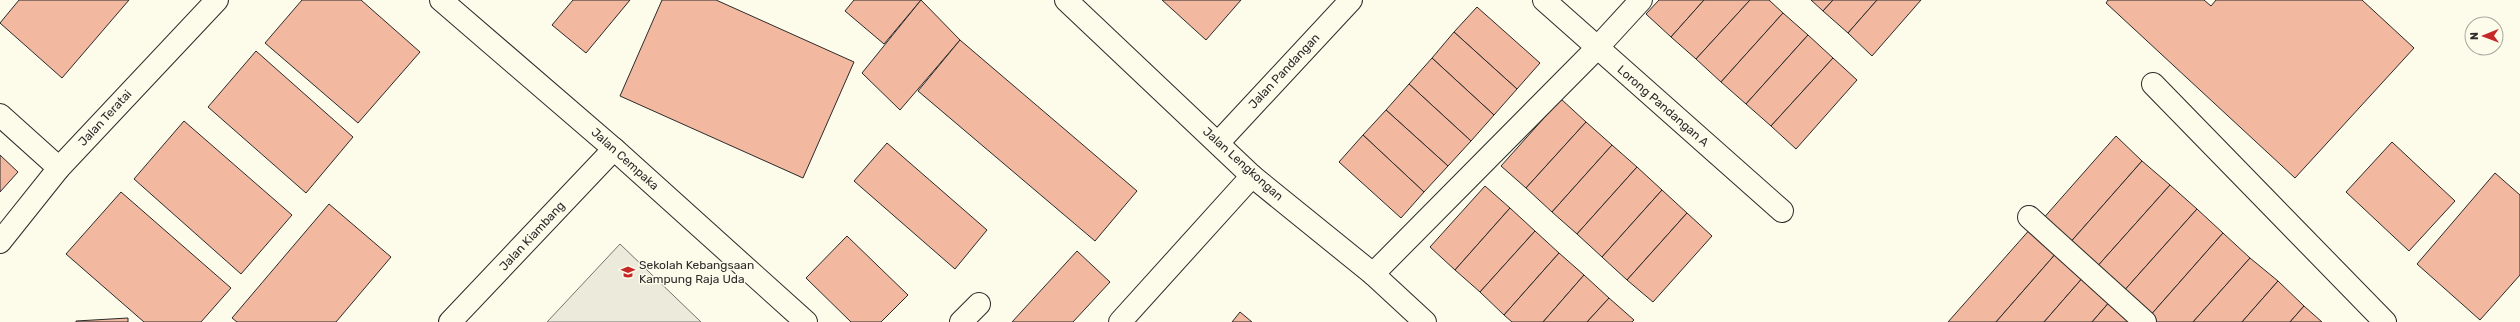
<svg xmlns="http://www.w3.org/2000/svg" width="2520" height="322" font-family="Rubik,sans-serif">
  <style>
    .green { fill: #ecebdb; stroke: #74746e }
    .building { fill: #f2b8a0; stroke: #2b2b2b }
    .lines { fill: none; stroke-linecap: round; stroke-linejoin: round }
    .minor-casing { stroke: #2b2b2b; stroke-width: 24 }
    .minor { stroke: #fdfbea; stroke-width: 22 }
    .labels { text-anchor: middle; stroke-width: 3; stroke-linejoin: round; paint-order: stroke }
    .street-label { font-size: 12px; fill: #2b2b2b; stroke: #fdfbea }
    .poi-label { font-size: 12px; fill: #2b2b2b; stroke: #fdfbea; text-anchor: start }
  </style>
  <rect width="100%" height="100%" fill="#fdfbea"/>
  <path class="green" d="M620,244L701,322H547Z"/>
  <g class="building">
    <path d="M19,0H129L62,78L0,23Z"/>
    <path d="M302,0H361L420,52L358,123L265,43Z"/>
    <path d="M573,0H630L586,53L552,25Z"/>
    <path d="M662,0H716L854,62L803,178L620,96Z"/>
    <path d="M854,0H921L884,44L845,11Z"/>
    <path d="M921,0L960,40L900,110L862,73Z"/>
    <path d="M1162,0H1241L1206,40Z"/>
    <path d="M1659,0H1704L1671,37L1646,14Z"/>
    <path d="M1704,0H1750L1696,59L1671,37Z"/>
    <path d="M1750,0H1769L1783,13L1721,82L1696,59Z"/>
    <path d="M1811,0H1833L1823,11Z"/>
    <path d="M1833,0H1877L1848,33L1823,11Z"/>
    <path d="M1877,0H1921L1872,56L1848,33Z"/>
    <path d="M2108,0H2204L2211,6L2216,0H2362L2414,48L2295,178L2106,3Z"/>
    <path d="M1477,7L1540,63L1517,89L1454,32Z"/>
    <path d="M1783,13L1808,35L1746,104L1721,82Z"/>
    <path d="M1454,32L1517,89L1494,115L1432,58Z"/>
    <path d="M1808,35L1833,58L1771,126L1746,104Z"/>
    <path d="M960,40L1137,191L1095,241L918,91Z"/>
    <path d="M256,51L353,137L306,193L208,107Z"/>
    <path d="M1432,58L1494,115L1471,141L1409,84Z"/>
    <path d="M1833,58L1857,80L1796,149L1771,126Z"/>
    <path d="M1409,84L1471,141L1448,166L1386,110Z"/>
    <path d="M1561,99L1586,122L1526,188L1501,166Z"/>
    <path d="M1386,110L1448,166L1424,192L1363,135Z"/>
    <path d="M184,121L292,215L241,274L134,179Z"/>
    <path d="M1586,122L1612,145L1552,212L1526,188Z"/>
    <path d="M1363,135L1424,192L1401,218L1339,162Z"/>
    <path d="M2116,136L2142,161L2068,245L2041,221Z"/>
    <path d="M2392,142L2455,201L2409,251L2346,192Z"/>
    <path d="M887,143L987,230L955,269L854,181Z"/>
    <path d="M1612,145L1637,167L1577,234L1552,212Z"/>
    <path d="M0,155L18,172L0,192Z"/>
    <path d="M2142,161L2170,185L2095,269L2068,245Z"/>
    <path d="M1637,167L1662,190L1602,257L1577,234Z"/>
    <path d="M2495,173L2520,195V275L2480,320L2417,264Z"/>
    <path d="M2170,185L2197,209L2122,293L2095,269Z"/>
    <path d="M1485,186L1510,208L1455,270L1430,247Z"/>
    <path d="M1662,190L1687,213L1627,280L1602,257Z"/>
    <path d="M121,192L231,288L201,322H144L66,254Z"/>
    <path d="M329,204L391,257L336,322H237L232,318Z"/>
    <path d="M1510,208L1535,231L1480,292L1455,270Z"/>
    <path d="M2197,209L2223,233L2149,317L2122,293Z"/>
    <path d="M1687,213L1712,236L1653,302L1627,280Z"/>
    <path d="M2032,227L2058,251L1996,322H1948Z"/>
    <path d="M1535,231L1559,253L1504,315L1480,292Z"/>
    <path d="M2223,233L2250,258L2193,322H2154L2149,317Z"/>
    <path d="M847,236L908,295L881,322H851L806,278Z"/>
    <path d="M1077,251L1110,282L1073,322H1012Z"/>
    <path d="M2058,251L2085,275L2044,322H1996Z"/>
    <path d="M1559,253L1584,275L1543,322H1512L1504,315Z"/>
    <path d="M2250,258L2278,281L2242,322H2193Z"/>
    <path d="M1584,275L1609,298L1587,322H1543Z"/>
    <path d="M2085,275L2112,299L2092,322H2044Z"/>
    <path d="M2278,281L2304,306L2290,322H2242Z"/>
    <path d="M1609,298L1634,320L1632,322H1587Z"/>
    <path d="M2112,299L2138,322H2092Z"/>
    <path d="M2304,306L2322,322H2290Z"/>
    <path d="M1240,312L1252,322H1232Z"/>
    <path d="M128,318V322H76V321Z"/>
  </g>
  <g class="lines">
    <defs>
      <g id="minor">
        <path d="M441,0L614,149L806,322"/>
        <path d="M1066,0L1252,176L1373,274L1425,322"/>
        <path d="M1544,0L1782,211"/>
        <path d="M2153,84L2385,322"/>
        <path d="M0,115L59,168"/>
        <path d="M1218,143L1351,0"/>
        <path d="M2029,217L2145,322"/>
        <path d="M0,242L59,168L217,0"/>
        <path d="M1373,274L1597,48L1641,0"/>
        <path d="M450,322L614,149"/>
        <path d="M961,322L979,304"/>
        <path d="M1120,322L1252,176"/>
      </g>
    </defs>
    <use href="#minor" class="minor-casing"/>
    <use href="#minor" class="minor"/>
  </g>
  <defs>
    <symbol id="school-bare" viewBox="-9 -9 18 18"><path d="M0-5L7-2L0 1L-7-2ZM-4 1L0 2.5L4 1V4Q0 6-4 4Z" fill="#c62828" stroke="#fdfbea" stroke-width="2.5" paint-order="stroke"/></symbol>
  </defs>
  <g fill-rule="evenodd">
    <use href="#school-bare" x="618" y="262" width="20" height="20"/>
  </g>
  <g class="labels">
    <g class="street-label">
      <text transform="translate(1284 71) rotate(-47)" y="4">Jalan Pandangan</text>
      <text transform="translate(1663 106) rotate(41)" y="4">Lorong Pandangan A</text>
      <text transform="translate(105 118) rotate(-47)" y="4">Jalan Teratai</text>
      <text transform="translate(625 159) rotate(42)" y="4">Jalan Cempaka</text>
      <text transform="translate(1243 164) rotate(42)" y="4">Jalan Lengkongan</text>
      <text transform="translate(532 236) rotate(-47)" y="4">Jalan Kiambang</text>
    </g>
    <g class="poi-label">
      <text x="639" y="269">Sekolah Kebangsaan<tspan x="639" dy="14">Kampung Raja Uda</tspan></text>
    </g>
  </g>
  <g transform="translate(2484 36) rotate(269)"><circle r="19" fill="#fdfbea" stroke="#a9a89e"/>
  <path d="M0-3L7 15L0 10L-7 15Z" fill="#c62828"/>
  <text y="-6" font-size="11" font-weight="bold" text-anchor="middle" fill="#2b2b2b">N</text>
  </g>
</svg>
